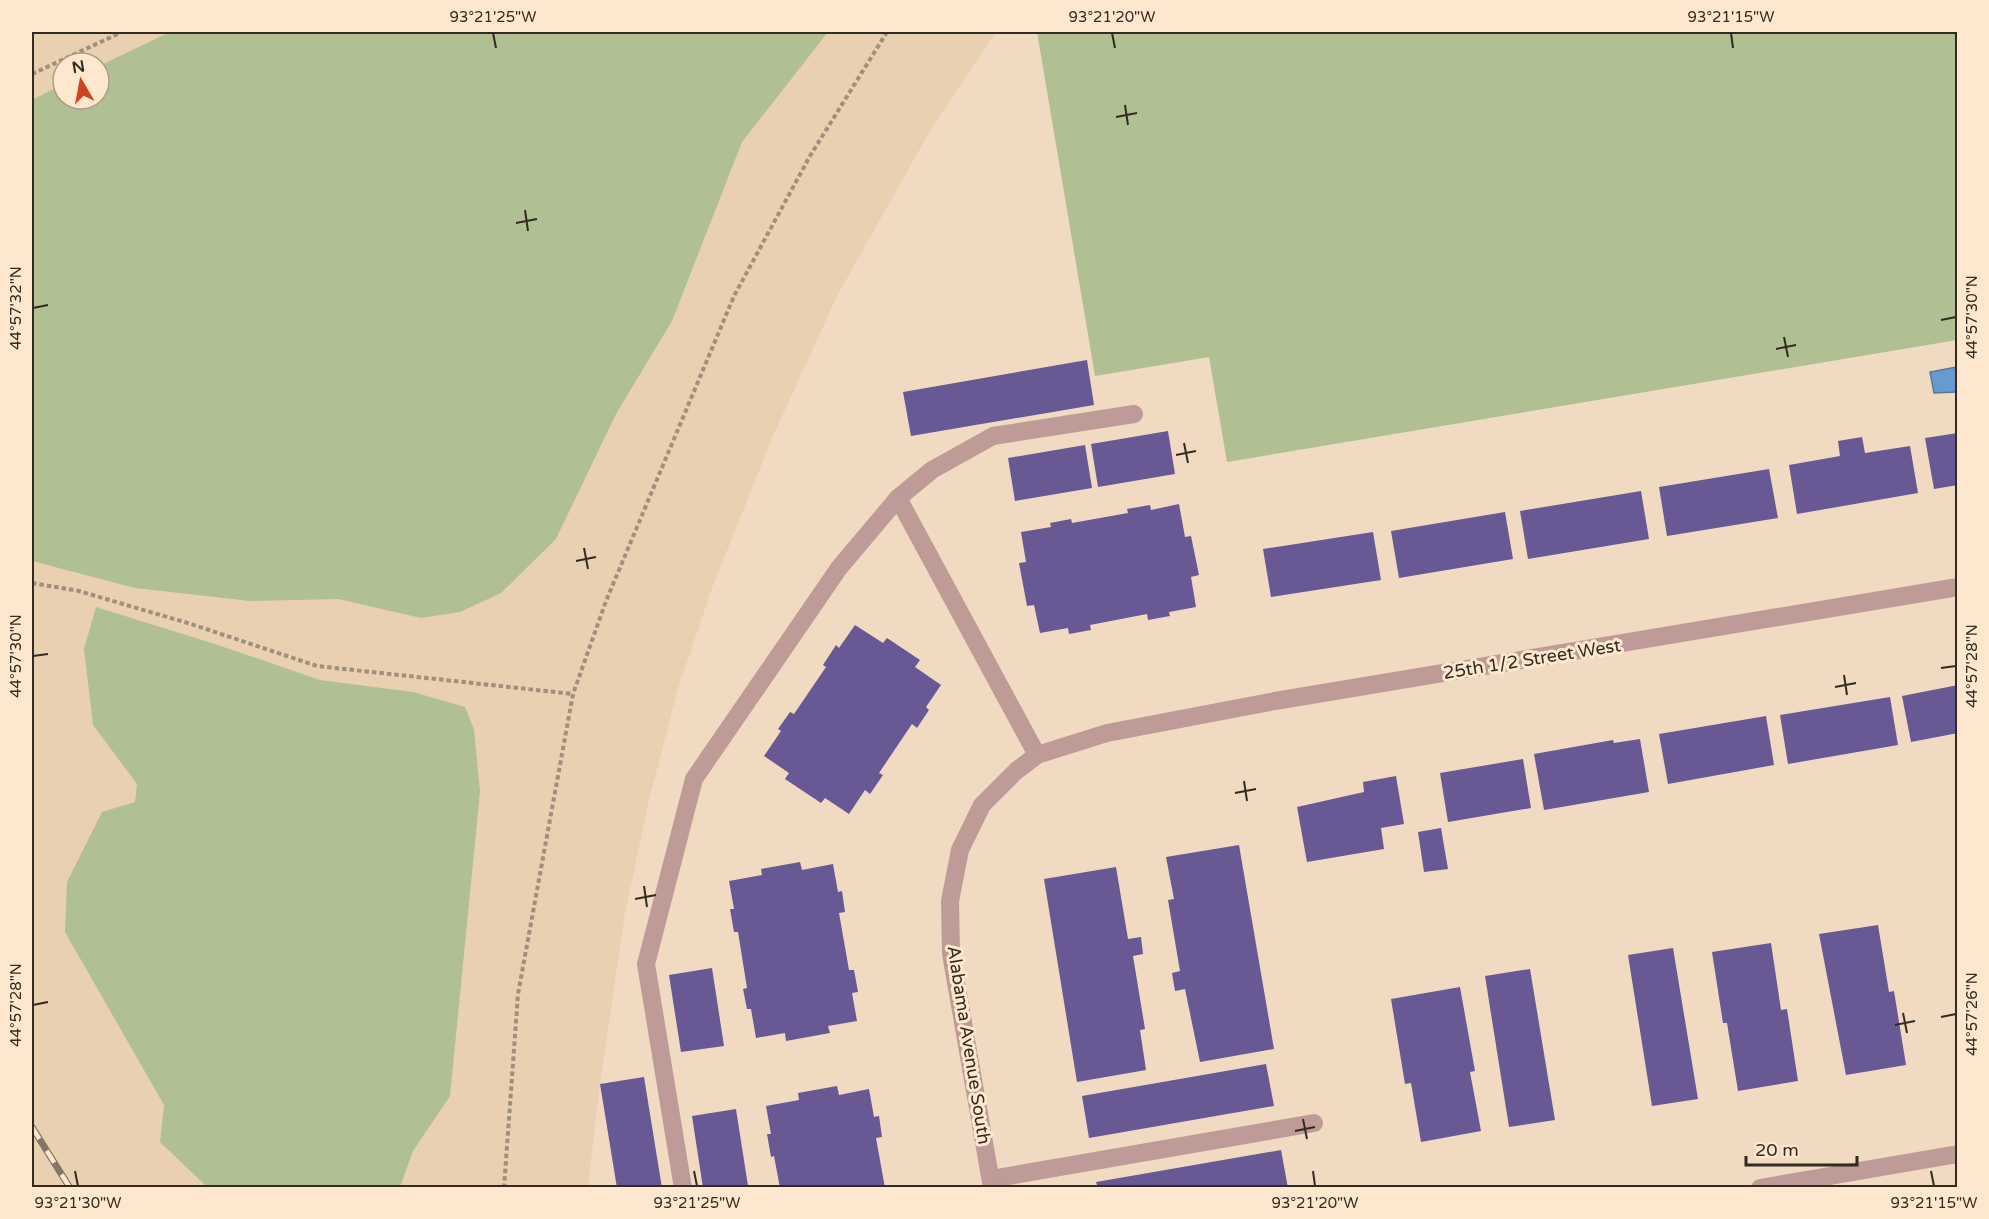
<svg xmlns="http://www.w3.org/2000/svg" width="1989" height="1219" font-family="'Varela Round',sans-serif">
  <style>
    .built { fill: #e9d0b0; fill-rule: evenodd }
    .green { fill: #b1c093 }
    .water { fill: #679acd; stroke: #577999; stroke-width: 1.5 }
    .building { fill: #685893 }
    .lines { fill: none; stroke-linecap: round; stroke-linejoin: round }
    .path { stroke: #9f8f7d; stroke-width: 4; stroke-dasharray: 4.5 3; stroke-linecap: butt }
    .service { stroke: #be9b97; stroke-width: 18 }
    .minor { stroke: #be9b97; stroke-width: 18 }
    .rail-casing { stroke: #857767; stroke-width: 7 }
    .rail { stroke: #fde8cf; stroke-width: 4.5; stroke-dasharray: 14; stroke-linecap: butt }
    .ticks { fill: none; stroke: #332b21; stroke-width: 2 }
    .labels { text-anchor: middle; stroke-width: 6; stroke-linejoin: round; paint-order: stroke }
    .street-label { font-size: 18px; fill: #332b21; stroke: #fde8cf }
    .neatline { fill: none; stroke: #332b21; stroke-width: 2 }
    .ticks-label { font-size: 15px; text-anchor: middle; fill: #332b21 }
  </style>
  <rect width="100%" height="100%" fill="#f0dbc2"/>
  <path class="built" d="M32,32H996L930,131L837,296L773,436L712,588L678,689L649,800L625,913L600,1084L588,1187H32ZM63,63H99V99H63Z"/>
  <g class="green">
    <path d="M170,32H828L742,142L672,321L616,414L556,539L501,593L460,612L421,618L338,599L250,601L135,588L32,561V100L63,84V99H99V66Z"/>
    <path d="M1037,32H1957V340L1227,462L1209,357L1095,376Z"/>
    <path d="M96,607L215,644L320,680L413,692L465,707L474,729L480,792L450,1096L413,1151L400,1187H207L160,1142L164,1105L65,932L67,882L102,812L135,802L137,784L93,725L84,649Z"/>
  </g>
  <path class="water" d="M1957,367V392L1934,393L1930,372Z"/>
  <g class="building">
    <path d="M1087,360L1094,405L911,436L903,392Z"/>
    <path d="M1168,431L1175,474L1098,487L1091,444Z"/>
    <path d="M1958,433V485L1934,489L1925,438Z"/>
    <path d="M1862,437L1865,453L1910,446L1918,493L1797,514L1789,465L1840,456L1838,441Z"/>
    <path d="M1085,445L1092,488L1015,501L1008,458Z"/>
    <path d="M1769,469L1778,518L1667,536L1659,487Z"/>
    <path d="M1641,491L1649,539L1528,559L1520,511Z"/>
    <path d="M1179,504L1185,537L1191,536L1199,575L1191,577L1196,607L1169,612L1170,616L1148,620L1147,614L1090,625L1091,630L1069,634L1068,628L1040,633L1034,605L1027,606L1019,563L1026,562L1021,532L1051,527L1050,523L1071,519L1072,523L1128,513L1127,509L1150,505L1151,510Z"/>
    <path d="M1505,512L1513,559L1399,578L1391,531Z"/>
    <path d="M1373,532L1381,580L1271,597L1263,549Z"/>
    <path d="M855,625L883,643L887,638L920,660L915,667L941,685L926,707L929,710L917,728L912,724L879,773L883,775L870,794L865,790L849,814L825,798L821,803L785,779L789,773L764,756L781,731L778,729L790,712L794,714L826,667L823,665L836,645L839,648Z"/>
    <path d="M1958,685V733L1911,742L1902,696Z"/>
    <path d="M1890,697L1898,745L1788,764L1780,715Z"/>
    <path d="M1766,716L1774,765L1668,784L1659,734Z"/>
    <path d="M1640,739L1649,792L1544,810L1534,754L1613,740L1614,743Z"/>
    <path d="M1523,759L1531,808L1448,822L1440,773Z"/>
    <path d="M1396,776L1404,824L1381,828L1384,849L1307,862L1297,807L1364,792L1363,782Z"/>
    <path d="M1441,828L1448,869L1424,872L1418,832Z"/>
    <path d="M1239,845L1274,1049L1200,1062L1185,989L1175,991L1172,973L1180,971L1168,900L1174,899L1166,857Z"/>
    <path d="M800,862L802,870L833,864L838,892L842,891L845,912L839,913L849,970H854L858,992L852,993L857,1021L828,1026L830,1033L786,1041L785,1033L756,1038L751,1009H747L743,989L747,988L738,932H734L730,909H734L729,881L762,875L761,869Z"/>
    <path d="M1116,867L1128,939L1141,937L1143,954L1133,956L1145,1029L1140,1030L1146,1070L1077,1082L1044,879Z"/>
    <path d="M1878,925L1889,992L1894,991L1906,1065L1846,1075L1819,934Z"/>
    <path d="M1771,943L1781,1010L1787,1009L1798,1081L1738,1091L1727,1023H1723L1712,952Z"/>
    <path d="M1673,948L1698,1099L1652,1106L1628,955Z"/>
    <path d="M712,968L724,1046L681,1052L669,975Z"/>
    <path d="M1530,969L1555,1120L1509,1127L1485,976Z"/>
    <path d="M1460,987L1475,1071L1470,1072L1481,1131L1421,1142L1411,1083L1405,1084L1391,999Z"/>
    <path d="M1266,1064L1274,1106L1089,1138L1082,1096Z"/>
    <path d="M644,1077L662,1188H617L600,1084Z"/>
    <path d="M837,1086L839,1095L869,1089L874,1117L879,1116L882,1137L876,1138L885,1188H780L774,1156L771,1157L767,1134H771L766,1106L799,1100L798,1093Z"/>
    <path d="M736,1109L748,1186L703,1188L692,1116Z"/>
    <path d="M1281,1150L1288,1188H1098L1096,1182Z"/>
  </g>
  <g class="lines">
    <g class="path">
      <path d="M32,74L122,32"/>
      <path d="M32,583L79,591L191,624L317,666L573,694"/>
      <path d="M504,1188L518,994L573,694L606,601L734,296L810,156L887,32"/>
    </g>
    <g class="service">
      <path d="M898,498L932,470L993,436L1134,414"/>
      <path d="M991,1179L1314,1123"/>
      <path d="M683,1188L646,964L694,779L839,568L898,498L1037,755"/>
    </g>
    <g class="minor">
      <path d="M992,1188L951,954L950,901L960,850L982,805L1016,771L1037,755L1107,733L1275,701L1958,587"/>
      <path d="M1760,1188L1958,1154"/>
    </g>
    <defs>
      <path id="rail" d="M32,1127L70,1188"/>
    </defs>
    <use href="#rail" class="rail-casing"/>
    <use href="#rail" class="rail"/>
  </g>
  <path class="ticks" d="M493,33L496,48M1112,33L1115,48M1731,33L1733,48M1125,105L1128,125M1116,117L1137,113M525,210L528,231M516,223L537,219M33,308L48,305M1941,320L1956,317M1784,337L1788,357M1776,349L1796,345M1184,443L1188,463M1176,455L1196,451M584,548L588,569M576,561L596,557M33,656L48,654M1941,668L1956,666M1844,675L1847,695M1835,687L1856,683M1244,781L1247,801M1235,793L1256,789M644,886L647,907M635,899L656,895M33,1005L48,1002M1903,1013L1907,1033M1941,1017L1956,1014M1895,1025L1915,1021M1303,1119L1307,1139M1295,1131L1315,1127M75,1171L78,1186M694,1171L697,1186M1313,1171L1315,1186M1931,1171L1934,1186"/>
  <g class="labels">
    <g class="street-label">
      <text transform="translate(1532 659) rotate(-9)" y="6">25th 1/2 Street West</text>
      <text transform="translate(969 1045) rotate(81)" y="6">Alabama Avenue South</text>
    </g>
  </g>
  <rect width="1989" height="1219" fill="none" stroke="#fde8cf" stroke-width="66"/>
  <g transform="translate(81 81) rotate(350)"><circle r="28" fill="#fde8cf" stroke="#ac9c89" stroke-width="1.5"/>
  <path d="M0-4.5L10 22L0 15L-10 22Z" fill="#cd441e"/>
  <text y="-9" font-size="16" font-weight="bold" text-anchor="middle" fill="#332b21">N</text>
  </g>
  <path d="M1746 1156v9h111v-9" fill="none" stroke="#332b21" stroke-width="3"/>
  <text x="1755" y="1156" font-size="18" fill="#332b21" stroke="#fde8cf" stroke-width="4.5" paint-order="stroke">20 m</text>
  <rect x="33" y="33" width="1923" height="1153" class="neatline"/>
  <g class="ticks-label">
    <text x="493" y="22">93°21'25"W</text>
    <text x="1112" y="22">93°21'20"W</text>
    <text x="1731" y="22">93°21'15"W</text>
    <text transform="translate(16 308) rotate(-90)" y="5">44°57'32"N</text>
    <text transform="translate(1972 317) rotate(-90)" y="5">44°57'30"N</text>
    <text transform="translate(16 656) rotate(-90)" y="5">44°57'30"N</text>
    <text transform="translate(1972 666) rotate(-90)" y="5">44°57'28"N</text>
    <text transform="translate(16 1005) rotate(-90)" y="5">44°57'28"N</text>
    <text transform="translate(1972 1014) rotate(-90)" y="5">44°57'26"N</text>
    <text x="78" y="1208">93°21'30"W</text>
    <text x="697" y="1208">93°21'25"W</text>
    <text x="1315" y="1208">93°21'20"W</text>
    <text x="1934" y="1208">93°21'15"W</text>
  </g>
</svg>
